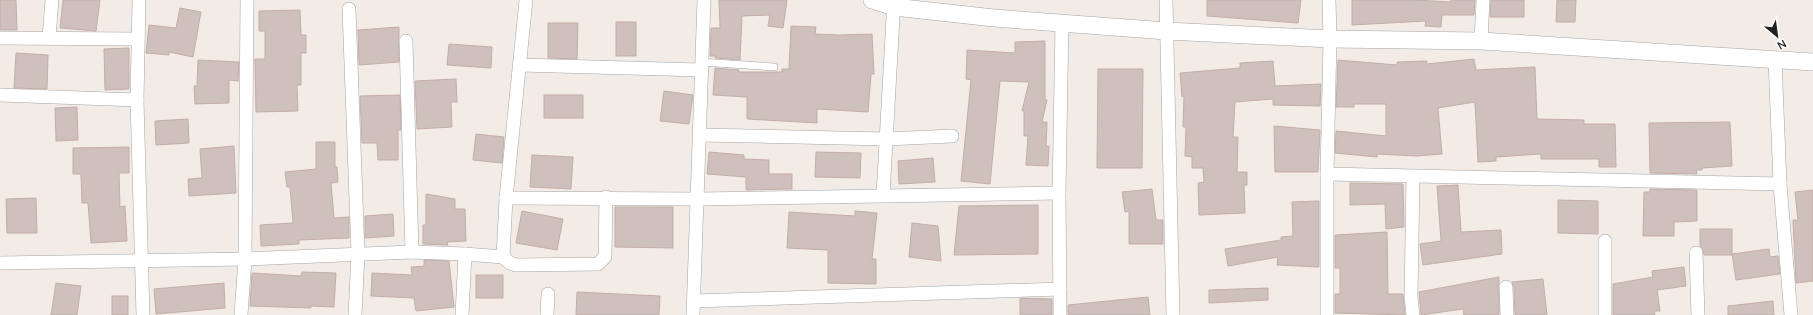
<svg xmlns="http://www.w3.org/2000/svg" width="1813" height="315" font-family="'Nunito Sans',sans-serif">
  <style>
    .building { fill: #cec0bc; stroke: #c5ada7 }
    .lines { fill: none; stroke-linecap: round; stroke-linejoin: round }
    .service-casing { stroke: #a5a5a5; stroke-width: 8 }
    .minor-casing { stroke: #a5a5a5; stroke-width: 14 }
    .tertiary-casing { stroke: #a5a5a5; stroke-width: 18 }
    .service { stroke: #fff; stroke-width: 7 }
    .minor { stroke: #fff; stroke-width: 13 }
    .tertiary { stroke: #fff; stroke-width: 17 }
  </style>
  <rect width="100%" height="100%" fill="#f2ebe6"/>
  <g class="building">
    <path d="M0,0H16L17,30H0Z"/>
    <path d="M63,0H100L96,31L60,28Z"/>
    <path d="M719,0H787L783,28L768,26L770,15L742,16L740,60L715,58V56H710L711,28H720Z"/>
    <path d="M1207,0H1301L1298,23L1207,16Z"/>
    <path d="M1352,0H1416L1451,2V0H1475L1474,15H1442L1441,27L1425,26L1426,21L1352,25Z"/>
    <path d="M1491,0H1524V17H1490Z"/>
    <path d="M1557,0H1576L1575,22H1556Z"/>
    <path d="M180,8L201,12L193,57L169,52V55L146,53L149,25L176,28Z"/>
    <path d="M300,10L301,35H306V53H301V85H297L298,111L256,112L255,62V59H265V31H259V11Z"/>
    <rect x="616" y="22" width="20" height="34"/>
    <path d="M548,23H578L577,59L548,58Z"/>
    <path d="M791,26L816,27L815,34L840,35L872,34L874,74H871L868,112L817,109V123L747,119V97L713,95L715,68L739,70V72H782V69H789Z"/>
    <path d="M399,27V62L359,65L358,30Z"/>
    <path d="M1045,41V99L1047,100L1042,122H1047L1046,146H1049L1048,166L1026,165L1028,136H1024V111H1022L1029,82L1000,81L990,184L961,181L971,80L966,79L967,50L1015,53V42Z"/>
    <path d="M449,44L492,47L491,68L447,65Z"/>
    <path d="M129,48V89L105,90L104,49Z"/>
    <path d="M16,53L48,55L47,89L14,88Z"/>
    <path d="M1474,59L1476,70L1535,67L1537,119L1584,120V124H1615L1616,167H1599V159H1541V154L1496,157V161L1478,162L1475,102L1438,108L1442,154L1417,156L1377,154V157L1335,153L1336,131L1386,136V104H1354V107H1336L1338,60L1397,65V62L1427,61V64Z"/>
    <path d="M198,60L239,62L238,81L229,80V103L195,104L194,86H197Z"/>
    <path d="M1273,61L1275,86L1321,84L1320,106L1273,105V99L1235,102L1233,137H1238L1237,172H1247V185H1244L1245,213L1199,215L1198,183L1204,182L1203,168H1192V157L1185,156L1186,127H1183L1184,96L1182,97L1180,73L1240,68V63Z"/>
    <path d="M1098,69H1143L1142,168H1097Z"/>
    <path d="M456,79L457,102H451L452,127L417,129L415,81Z"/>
    <path d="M664,91L693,95L689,124L660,121Z"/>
    <path d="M400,95L401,130H398V160H378L377,143H362L360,96Z"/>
    <rect x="544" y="95" width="39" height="23"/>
    <path d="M77,107L78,140L56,141L55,108Z"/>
    <path d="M188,119L189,143L156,145L155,121Z"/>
    <path d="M1730,122L1732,166L1702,168V170H1696L1697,174L1650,173L1649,123Z"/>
    <path d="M1274,126L1320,130L1318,172H1275Z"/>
    <path d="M476,134L504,137L502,163L473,160Z"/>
    <path d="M316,142H335V167H337L338,182L331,183L334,218L349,217V238L299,240V244L261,246L260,225L293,223L290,187H287L285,172L316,169Z"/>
    <path d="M234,146L236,193L189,196L188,179L202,178L200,149Z"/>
    <path d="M129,147V173H119L120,207L125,206L127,241L91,243L88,203H82L81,174H73V148Z"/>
    <path d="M709,152L744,155V159L769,160V174H792V189L746,190V177L707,174Z"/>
    <path d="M816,152L861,153L860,178L815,177Z"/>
    <path d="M532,155L573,157L571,189L530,187Z"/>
    <path d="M933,158L935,182L899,184L898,161Z"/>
    <path d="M1350,183L1403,184L1404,227L1386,229L1385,204L1350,205Z"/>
    <path d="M1458,185L1461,232L1501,230L1502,254L1423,265L1420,244L1441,241L1437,186Z"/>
    <path d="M1152,189L1156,220H1163V244H1129V211L1125,212L1122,192Z"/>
    <path d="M1650,189L1697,190V221L1674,222V236H1643L1644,192H1650Z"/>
    <path d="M1813,190V281L1796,283L1793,220H1798L1795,192Z"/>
    <path d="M426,194L455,199V209H465L466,241L447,242L448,245L423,244V225H426Z"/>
    <path d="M36,198L37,233H7L6,199Z"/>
    <path d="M1558,200L1598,201V234L1558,233Z"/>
    <path d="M1319,201V267L1277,265L1278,257L1228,266L1225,249L1281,240V237L1293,236L1292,202Z"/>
    <path d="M1038,205V254L954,255L959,206Z"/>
    <path d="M615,207H673V248L615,247Z"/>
    <path d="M522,211L563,219L557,250L516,243Z"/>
    <path d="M855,211L877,213L872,259H876V284L828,283V250L787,248L789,212L855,216Z"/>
    <path d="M393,214L394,236L365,238V216Z"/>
    <path d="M912,223L938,226L941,261L909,257Z"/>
    <path d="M1700,229H1732V255H1704L1703,249L1700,246Z"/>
    <path d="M1387,232L1388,294H1403L1405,315L1335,313V294H1340V268H1335V235Z"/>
    <path d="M1769,249L1770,257L1778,256L1780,274L1736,280L1732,254Z"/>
    <path d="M424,260L449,261L454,307L416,311L414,298L371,296L372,273L412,275L411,267L424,266Z"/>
    <path d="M1684,267L1686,286L1657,290L1660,311H1654L1655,315H1613V284L1653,277L1652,271Z"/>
    <path d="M302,272L336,273L334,307L311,306V308L250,306L252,273L301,276Z"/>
    <rect x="476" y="275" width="27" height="23"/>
    <path d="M1499,277V315H1464L1463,309L1421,315L1419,292Z"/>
    <path d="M1543,279L1547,315H1515L1514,287L1512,282Z"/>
    <path d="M56,283L81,286L77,315H51Z"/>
    <path d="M224,283L225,308L156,314L154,289Z"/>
    <path d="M1268,288V300L1209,303V290Z"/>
    <path d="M577,292L660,296L659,315H576Z"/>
    <rect x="112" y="296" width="16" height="19"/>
    <path d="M1148,297L1150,315H1068V305Z"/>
    <path d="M1020,298L1052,299V315H1020Z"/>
    <path d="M1773,301L1774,315H1728V306Z"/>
  </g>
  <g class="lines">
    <defs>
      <path id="service" d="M701,62L774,67"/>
      <g id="minor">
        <path d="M139,0L137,100L143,315"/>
        <path d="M1166,0L1173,315"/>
        <path d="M349,9L358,254L355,315"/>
        <path d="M0,38L138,39"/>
        <path d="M49,38L52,0"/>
        <path d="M406,41L412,252"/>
        <path d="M1481,41L1483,0"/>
        <path d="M1775,60L1780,184L1791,315"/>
        <path d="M520,65L701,70"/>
        <path d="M0,95L137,100"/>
        <path d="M700,135L887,139L952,136"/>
        <path d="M1327,174L1780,184"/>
        <path d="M1413,177L1411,298L1413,315"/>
        <path d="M883,195L894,0"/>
        <path d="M506,198L698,199L1059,193"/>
        <path d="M1605,241V315"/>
        <path d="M1696,253L1698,315"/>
        <path d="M503,257L510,263L516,265L598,264L605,257L606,197"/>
        <path d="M0,263L245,259L412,252L465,254"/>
        <path d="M1506,287L1507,315"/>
        <path d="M694,301L1060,289"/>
        <path d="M241,315L245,259L247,0"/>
        <path d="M462,315L465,254L503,257L506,198L526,0"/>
        <path d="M547,315L548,294"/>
        <path d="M693,315L704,0"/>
        <path d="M1060,315L1059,193L1062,23"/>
        <path d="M1327,315V174L1330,39L1329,0"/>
      </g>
      <path id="tertiary" d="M872,0L894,7L994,18L1167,31L1330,39L1481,41L1813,62"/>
    </defs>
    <use href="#service" class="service-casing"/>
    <use href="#minor" class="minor-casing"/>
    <use href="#tertiary" class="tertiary-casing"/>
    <use href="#service" class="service"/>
    <use href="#minor" class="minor"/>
    <use href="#tertiary" class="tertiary"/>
  </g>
  <g transform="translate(1777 36) rotate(151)" stroke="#ffffff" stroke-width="3" paint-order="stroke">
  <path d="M0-3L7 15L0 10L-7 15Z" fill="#212121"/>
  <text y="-6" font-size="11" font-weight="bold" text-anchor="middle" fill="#212121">N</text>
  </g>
</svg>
